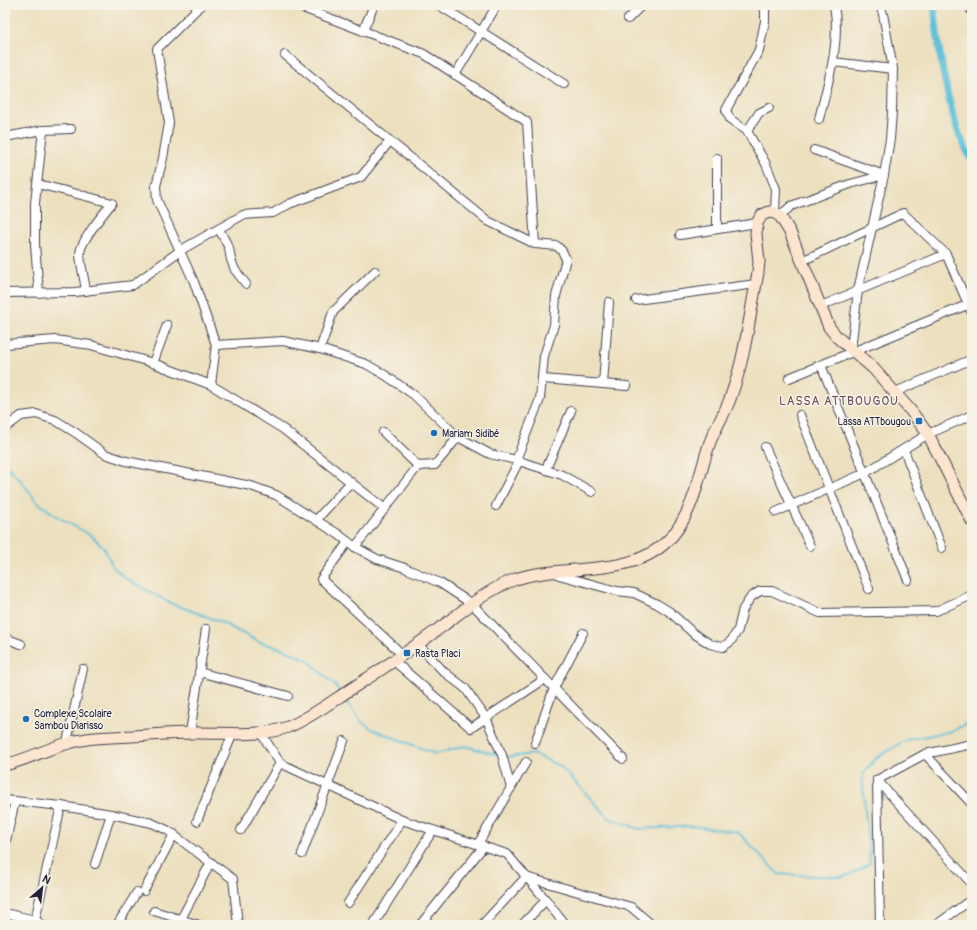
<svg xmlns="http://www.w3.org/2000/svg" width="977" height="930" font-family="Pangolin,sans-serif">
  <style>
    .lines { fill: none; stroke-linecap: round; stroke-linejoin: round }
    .stream { stroke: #5bbfda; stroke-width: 2 }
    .canal { stroke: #5bbfda; stroke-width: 7 }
    .street-casing { stroke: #403e4f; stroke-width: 10 }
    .secondary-casing { stroke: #403e4f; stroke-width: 13 }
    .street { stroke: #fff; stroke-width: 8 }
    .secondary { stroke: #fce5cf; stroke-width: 11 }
    .poi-dot { fill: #1f6fb2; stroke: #f7f3e8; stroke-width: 1.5 }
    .labels { text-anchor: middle; stroke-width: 3; stroke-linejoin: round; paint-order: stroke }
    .poi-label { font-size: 10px; fill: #22223b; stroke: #f7f3e8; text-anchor: start }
    .quarter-label { font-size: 12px; letter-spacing: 1px; fill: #664c59; stroke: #f7f3e8 }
  </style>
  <rect width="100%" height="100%" fill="#f7f3e8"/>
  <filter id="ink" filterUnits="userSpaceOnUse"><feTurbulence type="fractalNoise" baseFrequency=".025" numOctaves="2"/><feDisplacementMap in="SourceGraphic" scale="8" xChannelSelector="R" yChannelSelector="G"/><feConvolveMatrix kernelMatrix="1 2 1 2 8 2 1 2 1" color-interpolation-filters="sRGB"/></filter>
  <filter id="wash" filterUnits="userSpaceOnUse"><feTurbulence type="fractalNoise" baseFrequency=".012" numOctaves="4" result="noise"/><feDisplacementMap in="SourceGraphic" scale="16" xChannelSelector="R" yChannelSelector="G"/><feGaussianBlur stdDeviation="0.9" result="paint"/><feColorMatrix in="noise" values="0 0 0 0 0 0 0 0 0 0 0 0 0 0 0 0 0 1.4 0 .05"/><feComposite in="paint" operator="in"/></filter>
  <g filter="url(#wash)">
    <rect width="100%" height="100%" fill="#ede0bf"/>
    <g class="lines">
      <g class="stream">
        <path d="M5,469L9,468L22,482L37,502L58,517L92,536L104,548L113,567L125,578L168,602L221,622L259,642L280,648L306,659L334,684L340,692"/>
        <path d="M343,698L362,722L372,729L436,754L465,746L499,755"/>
        <path d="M505,756L509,757L533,754L560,766L609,818L639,829L692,826L738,832L778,874L842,877L856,872L870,863L862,775L876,758L906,740L952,731L972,721"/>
      </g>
      <path class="canal" d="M934,5C938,45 944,87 956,125C960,138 967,150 972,162"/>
    </g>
  </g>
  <g filter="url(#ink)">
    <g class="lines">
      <defs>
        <g id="street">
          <path d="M201,5L157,49L169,123L163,158L156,186L157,200L194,282L216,345L211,385"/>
          <path d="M295,5L424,54L527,122L535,244"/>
          <path d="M439,5L564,84"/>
          <path d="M969,5L972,12"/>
          <path d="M628,19L642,5"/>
          <path d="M363,31L374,5"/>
          <path d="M285,55L488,221L535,244L557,246L562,251L566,259L556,296L554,325L544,356L540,399L516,460"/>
          <path d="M833,62L893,69"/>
          <path d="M455,75L497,5"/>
          <path d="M769,108L759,113L747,131L766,164L776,189L775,213"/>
          <path d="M819,119C828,82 841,43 834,5"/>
          <path d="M747,131L730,119L726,110L759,50L765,21V5"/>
          <path d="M5,137L43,130L71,129"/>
          <path d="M717,158V229"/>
          <path d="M38,184L112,203C104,213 81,240 80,253C80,263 85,281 86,291"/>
          <path d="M780,216L791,206L850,184L884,175L814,150"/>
          <path d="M219,229L229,248L231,260L235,270L246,284"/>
          <path d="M680,235L757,223"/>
          <path d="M802,261L903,213L946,254L972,313"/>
          <path d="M5,293L75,292L133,285L181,250L243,215L273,213L289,204L361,177L390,141"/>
          <path d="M39,293L35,245V203L43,130"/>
          <path d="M636,300L756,284"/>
          <path d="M821,306L946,254"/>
          <path d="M5,344L55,340L91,345L153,363L211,385L283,429L385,509"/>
          <path d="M216,345L283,341L320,349L366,364L385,375L414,395L458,437L490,454L516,460L562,475L592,492"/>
          <path d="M320,349L333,312L375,271"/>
          <path d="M851,349L858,290L884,175L890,139L892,112L893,69L883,14L880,5"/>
          <path d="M153,363L167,325"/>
          <path d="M821,365L908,580"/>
          <path d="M789,378L967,305"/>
          <path d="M543,379L627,386"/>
          <path d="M603,384L609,302"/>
          <path d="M895,392L972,359"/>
          <path d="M800,415L869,589"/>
          <path d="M5,428L21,416L36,414L55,420L76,433L105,454L126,461L251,486L276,495L338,534L355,547L377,559L405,568L440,583L472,604L623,759"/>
          <path d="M383,432L418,466"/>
          <path d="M765,447L810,546"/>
          <path d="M904,450L942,548"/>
          <path d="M546,469L571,411"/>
          <path d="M496,506L519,461"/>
          <path d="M776,512L865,473L928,434L972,415"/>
          <path d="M316,520L351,482"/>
          <path d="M348,542L321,579L403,655"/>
          <path d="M355,547L418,466L435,465L458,437"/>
          <path d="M556,572L559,575L617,591L634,593L657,604L670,612L693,633L710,644L723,647L731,641L738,630L743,609L751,597L760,591H772L820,613L936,611L972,595"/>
          <path d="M5,638L21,644"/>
          <path d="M418,644L444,672L465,688L486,718L502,755L511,788"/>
          <path d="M394,661L471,728L545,679"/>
          <path d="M199,672L288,696"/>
          <path d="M190,733L206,629"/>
          <path d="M261,733L280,763L402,820L507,854L546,900L565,925"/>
          <path d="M67,742L83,669"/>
          <path d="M535,743L554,688L583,633"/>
          <path d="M925,754L972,804"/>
          <path d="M877,780L880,925"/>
          <path d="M877,780L972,884"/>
          <path d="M877,780L925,754L972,744"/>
          <path d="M5,800L61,806L111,814L152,823L167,830L233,879L238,925"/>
          <path d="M197,821L233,733"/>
          <path d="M241,830L280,763"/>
          <path d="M478,844L526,762"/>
          <path d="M5,845L15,801"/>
          <path d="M302,854L344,741"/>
          <path d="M95,864L111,814"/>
          <path d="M144,891L174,834"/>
          <path d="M348,903L402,820"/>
          <path d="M154,911L199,925"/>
          <path d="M5,913L35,920L43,925"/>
          <path d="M181,919L211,862"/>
          <path d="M35,920L61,806"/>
          <path d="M375,922L433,830"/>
          <path d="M117,925L137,892"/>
          <path d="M420,925L484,846"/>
          <path d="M482,925L526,877L631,907L652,925"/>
          <path d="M522,925L546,900"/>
          <path d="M936,925L972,899"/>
        </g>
        <path id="secondary" d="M5,765C33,758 57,743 87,739C102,737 117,737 132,736C152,735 172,733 192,733C223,732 258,738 288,727C308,719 330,703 348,691C381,670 413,648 444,625C466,608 489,589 516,579C567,562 634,581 673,535C695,508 699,474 710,442C716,426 726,412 731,396C745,358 750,313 758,273L759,261L756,234L757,223L762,215L769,212L775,213L780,216L790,232L829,327L837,337L873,368L911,411L928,434L972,521"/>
      </defs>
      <use href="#street" class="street-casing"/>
      <use href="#secondary" class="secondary-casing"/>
      <use href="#street" class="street"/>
      <use href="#secondary" class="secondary"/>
    </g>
  </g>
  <g class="poi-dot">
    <rect x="915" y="417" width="8" height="8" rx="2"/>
    <circle cx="434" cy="433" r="4"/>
    <rect x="403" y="649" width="8" height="8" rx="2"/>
    <circle cx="26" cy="719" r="4"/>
  </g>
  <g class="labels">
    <g class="poi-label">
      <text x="911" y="425" text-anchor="end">Lassa ATTbougou</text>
      <text x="442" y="437">Mariam Sidibé</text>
      <text x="415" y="657">Rasta Placi</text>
      <text x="34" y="717">Complexe Scolaire<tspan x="34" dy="12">Sambou Diarisso</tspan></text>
    </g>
    <g class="quarter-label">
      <text x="839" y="405">LASSA ATTBOUGOU</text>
    </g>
  </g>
  <rect width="977" height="930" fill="none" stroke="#f7f3e8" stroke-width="20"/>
  <g transform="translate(42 888) rotate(28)" stroke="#f7f3e8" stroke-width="3" paint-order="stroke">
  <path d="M0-3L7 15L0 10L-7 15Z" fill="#22223b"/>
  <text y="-6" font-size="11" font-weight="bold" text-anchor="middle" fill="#22223b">N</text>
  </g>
</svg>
